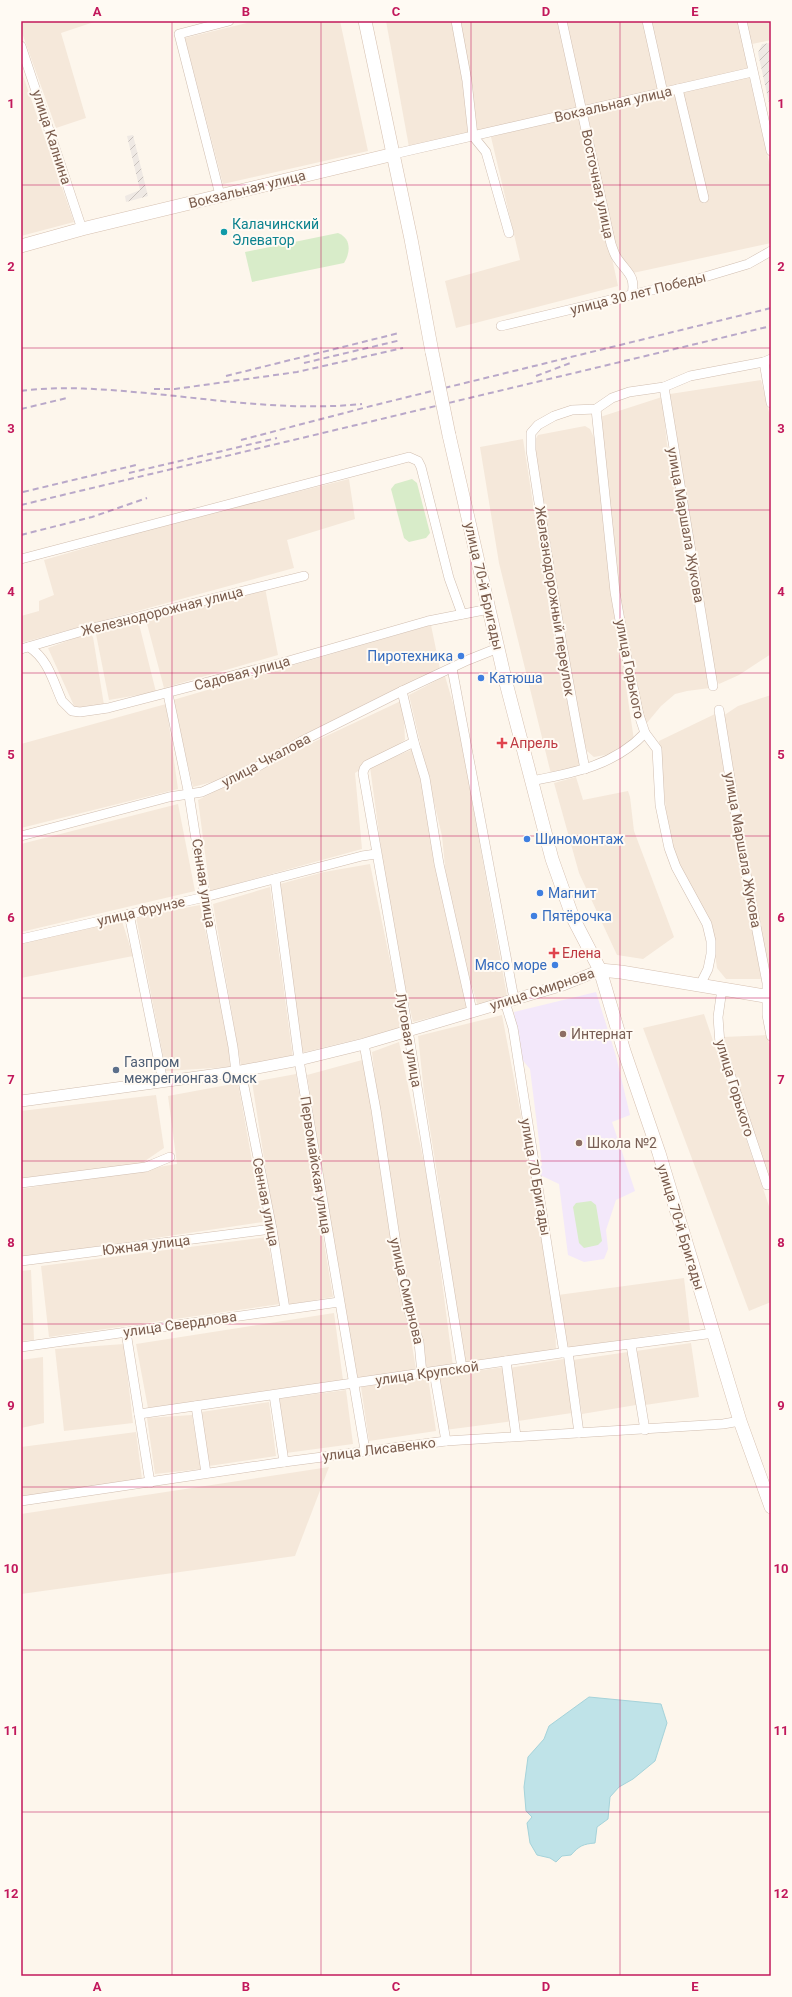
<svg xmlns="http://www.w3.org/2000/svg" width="792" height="1997" font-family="Roboto,sans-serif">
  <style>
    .residential { fill: #f5e8da }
    .industrial { fill: url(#industrial-furrows) }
    .education { fill: #f3e8fa }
    .green { fill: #d8ecc9 }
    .water { fill: #bfe3e8; stroke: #a5d3da }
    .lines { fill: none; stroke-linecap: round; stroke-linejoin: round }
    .minor-casing { stroke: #d1beb0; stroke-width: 10 }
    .tertiary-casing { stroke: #d1beb0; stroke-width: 12 }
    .secondary-casing { stroke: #d6c0b0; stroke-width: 14 }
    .minor { stroke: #fff; stroke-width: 9 }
    .tertiary { stroke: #fff; stroke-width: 11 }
    .secondary { stroke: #fff; stroke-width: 13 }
    .rail { stroke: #b9a8c9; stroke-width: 2; stroke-dasharray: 6 4; stroke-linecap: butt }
    .secondary-bridge-casing { stroke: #d6c0b0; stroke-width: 14; stroke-linecap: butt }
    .secondary-bridge { stroke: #fff; stroke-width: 13 }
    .grid { fill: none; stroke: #c2185b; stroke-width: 1; stroke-opacity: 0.55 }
    .culture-dot { fill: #0f9aa8; stroke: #fffaf3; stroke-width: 1.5 }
    .shop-dot { fill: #3f7fe0; stroke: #fffaf3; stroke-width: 1.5 }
    .health-dot { fill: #e0444e; stroke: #fffaf3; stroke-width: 1.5 }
    .education-dot { fill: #8d6e63; stroke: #fffaf3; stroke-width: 1.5 }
    .service-dot { fill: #5c6f8a; stroke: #fffaf3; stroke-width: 1.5 }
    .labels { text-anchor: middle; stroke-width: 4; stroke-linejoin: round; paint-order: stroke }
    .street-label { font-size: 14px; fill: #7a5c4d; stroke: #fffaf3 }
    .culture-label { font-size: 14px; fill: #0d838f; stroke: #fffaf3; text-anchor: start }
    .shop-label { font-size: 14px; fill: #366cbe; stroke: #fffaf3; text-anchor: start }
    .health-label { font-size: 14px; fill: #be3a42; stroke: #fffaf3; text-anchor: start }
    .education-label { font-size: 14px; fill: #785e54; stroke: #fffaf3; text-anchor: start }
    .service-label { font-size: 14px; fill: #4e5e75; stroke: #fffaf3; text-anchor: start }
    .neatline { fill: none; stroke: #c2185b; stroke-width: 1.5 }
    .grid-label { font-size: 13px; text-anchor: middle; font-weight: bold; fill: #c2185b }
  </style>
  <defs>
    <pattern id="industrial-furrows" width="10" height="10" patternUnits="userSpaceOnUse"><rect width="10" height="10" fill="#efe9e4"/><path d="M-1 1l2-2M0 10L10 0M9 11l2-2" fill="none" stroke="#c7c0bb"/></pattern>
  </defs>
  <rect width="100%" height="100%" fill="#fdf6ec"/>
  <g class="residential">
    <path d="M21,21H97L61,33L86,118L56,128L21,30Z"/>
    <path d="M255,21H340L368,151L223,184L185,38Z"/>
    <path d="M386,21H453L470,133L409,147Z"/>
    <path d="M457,21H559L579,109L475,133Z"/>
    <path d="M565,21H740L751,71L584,110Z"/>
    <path d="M746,21H771V40L752,44Z"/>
    <path d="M21,70L74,222L21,236Z"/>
    <path d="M749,76L771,170V243L633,273L615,248L587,114Z"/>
    <path d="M581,115L618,286L456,328L445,281L520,260L491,137Z"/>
    <path d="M761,380L771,420V654L739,675L719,684L714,676L670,394Z"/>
    <path d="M662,397L667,444L710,688L687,691L675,694L661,706L646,724L639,706L619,593L600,417Z"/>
    <path d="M585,426L590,429L596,442L612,593L634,740L616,753L594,757L587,751L580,726L564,625L550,559L534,442L538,435Z"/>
    <path d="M523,439L550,613L581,766L551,774L499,563L480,447Z"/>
    <path d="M349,479L355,519L287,540L294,568L21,643V616L39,611V601L54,595L44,560L175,522Z"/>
    <path d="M265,588L278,655L164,688L146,620Z"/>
    <path d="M138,620L156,692L109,700L95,629Z"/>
    <path d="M431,625L440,669L365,704L223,779L193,787L173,700Z"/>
    <path d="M89,633L93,637L104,705L75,708L48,648Z"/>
    <path d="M445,676L457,717L507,996L478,1007L464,959L446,876L442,836L409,695Z"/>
    <path d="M771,695V984L766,971L723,716L738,706Z"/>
    <path d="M403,700L405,740L355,773L362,849L210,891L198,800L322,738Z"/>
    <path d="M166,704L178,789L21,828V744Z"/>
    <path d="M715,714L761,979H726L717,968L711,928L702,906L677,859L668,830L659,741Z"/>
    <path d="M411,750L417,756L468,1008L413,1022L402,974L384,870L370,767Z"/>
    <path d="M576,777L583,800L628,791L630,797L634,831L674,937L643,959L617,955L579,873L554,783Z"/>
    <path d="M178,804L195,891L21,932V844Z"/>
    <path d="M370,864L404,1028L301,1053L280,884L324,872Z"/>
    <path d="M270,887L293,1058L241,1066L213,904Z"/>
    <path d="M200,905L229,1043L230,1067L166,1071L136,917Z"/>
    <path d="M122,921L133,956L21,978V943Z"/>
    <path d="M704,1014L771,1212V1302L749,1311L643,1028Z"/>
    <path d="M502,1015L529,1158L555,1317L556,1350L463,1365L437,1173L424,1092L418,1036Z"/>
    <path d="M767,1035L771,1052V1200L770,1182L723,1037Z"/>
    <path d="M399,1042L431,1197L453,1366L426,1368L421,1337L402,1254L384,1153L372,1052Z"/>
    <path d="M362,1060L369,1090L416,1369L356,1380L307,1075Z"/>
    <path d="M296,1074L333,1297L287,1305L252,1082Z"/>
    <path d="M238,1083L263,1222L21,1258V1189L177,1164L168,1096Z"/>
    <path d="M156,1095L164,1148L139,1165L21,1178V1111Z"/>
    <path d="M267,1237L280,1304L49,1337L41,1266Z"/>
    <path d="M31,1270L34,1340L21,1341V1271Z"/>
    <path d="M684,1278L690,1330L567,1348L558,1295Z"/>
    <path d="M334,1313L343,1380L148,1408L136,1344Z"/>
    <path d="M691,1343L699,1397L645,1405L636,1351Z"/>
    <path d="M124,1344L133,1423L64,1431L55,1349Z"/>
    <path d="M628,1352L636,1405L582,1414L573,1360Z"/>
    <path d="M43,1357L44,1423L21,1428V1360Z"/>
    <path d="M564,1359L572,1413L518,1421L509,1368Z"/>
    <path d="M505,1367L513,1421L445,1430L438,1376Z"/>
    <path d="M428,1377L436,1431L369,1441L361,1387Z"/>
    <path d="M346,1390L353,1444L286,1453L278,1399Z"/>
    <path d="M269,1402L276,1456L209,1466L201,1412Z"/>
    <path d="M192,1415L201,1469L155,1474L147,1418Z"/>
    <path d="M136,1432L142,1479L21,1497V1447Z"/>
    <path d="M329,1467L295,1556L21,1594V1514Z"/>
  </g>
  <g class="industrial">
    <path d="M771,43V112L758,53L762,44Z"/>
    <path d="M133,135L148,196L126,202L125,196L140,190L127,136Z"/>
  </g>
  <path class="education" d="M596,992L616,1056L630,1115L612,1122L635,1191L616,1200L606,1230L608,1249L604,1259L584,1262L568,1255L559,1184L540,1175L539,1169L542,1165L530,1069L520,1057L514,1012Z"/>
  <g class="green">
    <path d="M338,233C351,238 351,252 344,263L252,282L245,252Z"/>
    <path d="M412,479L417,483L430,533L426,538L409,542L404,538L391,489L395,484Z"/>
    <path d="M591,1201L596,1205L602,1241L598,1245L584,1248L579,1243L573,1207L576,1203Z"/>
  </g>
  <path class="water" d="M589,1697L661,1704L667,1723L655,1761L633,1779L619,1787L610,1797L608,1819L597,1827L595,1843C583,1844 579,1846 571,1855L562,1856L556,1862L550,1858L537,1855L530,1843L527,1823L532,1817L526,1811L524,1787L528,1757L544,1739L549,1726Z"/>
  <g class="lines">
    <defs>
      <g id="minor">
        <path d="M456,21L467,81L473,136L486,152L509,233"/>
        <path d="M562,21L611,244C613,249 614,254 617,258C627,273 636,275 632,295"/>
        <path d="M647,21L663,93"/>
        <path d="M742,21L771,151"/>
        <path d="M21,46L82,229"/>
        <path d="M678,89L704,198"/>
        <path d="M394,154L752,72"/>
        <path d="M220,195L179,34L229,21"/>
        <path d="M501,326L698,279L748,264L771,251"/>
        <path d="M764,362L771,403"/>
        <path d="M664,387L713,686"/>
        <path d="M596,409L615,592L625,649L639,715L645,733L657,749L660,805L669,848L676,867L707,924L711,941V954L708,969L700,985"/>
        <path d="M21,559L409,457L418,461L421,467L449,578L462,614"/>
        <path d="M29,647C48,659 53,681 62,701L72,711L80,712L108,708L285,662L428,621L489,609"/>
        <path d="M21,649L93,628L304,576"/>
        <path d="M452,668L514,999"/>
        <path d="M402,691L414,742L425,778L439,864L472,1011"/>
        <path d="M168,694L189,795L205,897L233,1047L236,1072"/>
        <path d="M719,710L742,853L767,983V1015L771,1036"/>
        <path d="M414,742L367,765L364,769L363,773L408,1030L462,1368"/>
        <path d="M585,769C564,663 547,557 531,450V433L538,425L554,416L572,410L596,409L612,398L629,392L664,387L690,376L764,362L771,359"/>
        <path d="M531,781C573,773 614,766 645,733"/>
        <path d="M21,836L169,797L202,792L255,768L302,741L402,691L468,660L498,648"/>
        <path d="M275,879L299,1060L365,1450"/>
        <path d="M129,914L163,1082"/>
        <path d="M21,939L205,897L362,856L376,854"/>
        <path d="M722,989L718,1017L720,1044L767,1185"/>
        <path d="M505,1002L513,1028L564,1353"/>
        <path d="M364,1044L376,1110L399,1264L409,1311L419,1342L422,1374"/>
        <path d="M241,1071L272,1229L285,1309"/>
        <path d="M21,1183L146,1167L170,1157"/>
        <path d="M21,1261L272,1229"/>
        <path d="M126,1332L150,1483"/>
        <path d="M631,1345L645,1430"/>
        <path d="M21,1347L339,1302"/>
        <path d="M568,1352L579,1433"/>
        <path d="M506,1361L516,1436"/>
        <path d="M434,1372L446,1441"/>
        <path d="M274,1395L284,1462"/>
        <path d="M196,1406L206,1473"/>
        <path d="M139,1414L568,1352L714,1333"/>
        <path d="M21,1501L284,1462L446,1441L723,1424L740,1421"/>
      </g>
      <path id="tertiary" d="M21,1101L241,1071L299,1060L364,1044L563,985L600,970"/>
      <g id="secondary">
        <path d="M365,21L411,239L432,352"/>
        <path d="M21,246L82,229L394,154"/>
        <path d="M449,435L505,679L552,859L573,918L600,970L624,1051L659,1153L740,1421L771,1507"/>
        <path d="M600,970L621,972L771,997"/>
      </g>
    </defs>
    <use href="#minor" class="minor-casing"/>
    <use href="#tertiary" class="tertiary-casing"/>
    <use href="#secondary" class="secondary-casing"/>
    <use href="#minor" class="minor"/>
    <use href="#tertiary" class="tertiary"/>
    <use href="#secondary" class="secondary"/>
    <g class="rail">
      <path d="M304,363L401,340"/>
      <path d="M226,376L399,333"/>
      <path d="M536,376L573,362"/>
      <path d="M154,389H175L297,372L403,348"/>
      <path d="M21,391C67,385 111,390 157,394C224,401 294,411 362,404"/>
      <path d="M21,409L67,398"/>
      <path d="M241,440L371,406L771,308"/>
      <path d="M129,473L277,438"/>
      <path d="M23,492L136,465"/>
      <path d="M21,505L771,326"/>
      <path d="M21,535L92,517L147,498"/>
    </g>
    <defs>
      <path id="secondary-bridge" d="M432,352L449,435"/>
    </defs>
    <use href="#secondary-bridge" class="secondary-bridge-casing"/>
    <use href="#secondary-bridge" class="secondary-bridge"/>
  </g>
  <path class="grid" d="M172,21V1976M321,21V1976M471,21V1976M620,21V1976M21,185H771M21,348H771M21,510H771M21,673H771M21,836H771M21,998H771M21,1161H771M21,1324H771M21,1487H771M21,1650H771M21,1812H771"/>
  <circle class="culture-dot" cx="224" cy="232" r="4"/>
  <g class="shop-dot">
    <circle cx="461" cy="656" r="4"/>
    <circle cx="481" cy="678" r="4"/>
    <circle cx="527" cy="839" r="4"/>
    <circle cx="540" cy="893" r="4"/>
    <circle cx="534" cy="916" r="4"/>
    <circle cx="555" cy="965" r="4"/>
  </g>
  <g class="health-dot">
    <path d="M500 737h4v4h4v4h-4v4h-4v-4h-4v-4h4z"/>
    <path d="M552 947h4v4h4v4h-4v4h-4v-4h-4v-4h4z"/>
  </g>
  <g class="education-dot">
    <circle cx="563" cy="1034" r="4"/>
    <circle cx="579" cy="1143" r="4"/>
  </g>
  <circle class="service-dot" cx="116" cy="1070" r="4"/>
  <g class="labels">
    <g class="street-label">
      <text transform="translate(613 104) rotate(-13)" y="5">Вокзальная улица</text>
      <text transform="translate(52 137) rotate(72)" y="5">улица Калнина</text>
      <text transform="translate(598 184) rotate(78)" y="5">Восточная улица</text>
      <text transform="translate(247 189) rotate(-14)" y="5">Вокзальная улица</text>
      <text transform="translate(638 293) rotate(-14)" y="5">улица 30 лет Победы</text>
      <text transform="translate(686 525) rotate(80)" y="5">улица Маршала Жукова</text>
      <text transform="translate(484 586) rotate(77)" y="5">улица 70-й Бригады</text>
      <text transform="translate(555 601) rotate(81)" y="5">Железнодорожный переулок</text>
      <text transform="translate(162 611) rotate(-14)" y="5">Железнодорожная улица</text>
      <text transform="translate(630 669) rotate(79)" y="5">улица Горького</text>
      <text transform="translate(242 673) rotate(-15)" y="5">Садовая улица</text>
      <text transform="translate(266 760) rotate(-28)" y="5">улица Чкалова</text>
      <text transform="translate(743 850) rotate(80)" y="5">улица Маршала Жукова</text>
      <text transform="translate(204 883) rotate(81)" y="5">Сенная улица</text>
      <text transform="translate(141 911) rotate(-13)" y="5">улица Фрунзе</text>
      <text transform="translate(542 989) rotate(-18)" y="5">улица Смирнова</text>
      <text transform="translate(409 1040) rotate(80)" y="5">Луговая улица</text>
      <text transform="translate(735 1088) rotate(73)" y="5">улица Горького</text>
      <text transform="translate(316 1165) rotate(81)" y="5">Первомайская улица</text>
      <text transform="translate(536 1177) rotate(80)" y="5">улица 70 Бригады</text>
      <text transform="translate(266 1202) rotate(79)" y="5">Сенная улица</text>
      <text transform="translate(681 1227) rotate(73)" y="5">улица 70-й Бригады</text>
      <text transform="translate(146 1245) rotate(-7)" y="5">Южная улица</text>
      <text transform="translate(407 1291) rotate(77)" y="5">улица Смирнова</text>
      <text transform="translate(180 1324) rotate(-8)" y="5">улица Свердлова</text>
      <text transform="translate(427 1373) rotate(-8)" y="5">улица Крупской</text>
      <text transform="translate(379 1449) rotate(-7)" y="5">улица Лисавенко</text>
    </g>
    <g class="culture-label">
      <text x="232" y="229">Калачинский<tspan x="232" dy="16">Элеватор</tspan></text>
    </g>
    <g class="shop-label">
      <text x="453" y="661" text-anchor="end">Пиротехника</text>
      <text x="489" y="683">Катюша</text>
      <text x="535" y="844">Шиномонтаж</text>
      <text x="548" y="898">Магнит</text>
      <text x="542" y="921">Пятёрочка</text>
      <text x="547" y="970" text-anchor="end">Мясо море</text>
    </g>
    <g class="health-label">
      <text x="510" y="748">Апрель</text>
      <text x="562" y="958">Елена</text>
    </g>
    <g class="education-label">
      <text x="571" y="1039">Интернат</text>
      <text x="587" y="1148">Школа №2</text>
    </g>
    <g class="service-label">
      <text x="124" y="1067">Газпром<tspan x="124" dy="16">межрегионгаз Омск</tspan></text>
    </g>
  </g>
  <rect width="792" height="1997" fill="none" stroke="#fffaf3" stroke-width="44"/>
  <rect x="22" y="22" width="748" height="1953" class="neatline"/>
  <g class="grid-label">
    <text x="97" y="16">A</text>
    <text x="246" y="16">B</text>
    <text x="396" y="16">C</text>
    <text x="546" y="16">D</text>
    <text x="695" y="16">E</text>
    <text x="11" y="108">1</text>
    <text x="781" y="108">1</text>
    <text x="11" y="271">2</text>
    <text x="781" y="271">2</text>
    <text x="11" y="433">3</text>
    <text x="781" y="433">3</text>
    <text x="11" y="596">4</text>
    <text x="781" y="596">4</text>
    <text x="11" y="759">5</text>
    <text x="781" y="759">5</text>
    <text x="11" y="922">6</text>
    <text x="781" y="922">6</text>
    <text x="11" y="1084">7</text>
    <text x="781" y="1084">7</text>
    <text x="11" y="1247">8</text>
    <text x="781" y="1247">8</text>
    <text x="11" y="1410">9</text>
    <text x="781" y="1410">9</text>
    <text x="11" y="1573">10</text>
    <text x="781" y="1573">10</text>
    <text x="11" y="1735">11</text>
    <text x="781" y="1735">11</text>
    <text x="11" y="1898">12</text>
    <text x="781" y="1898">12</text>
    <text x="97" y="1991">A</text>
    <text x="246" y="1991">B</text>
    <text x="396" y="1991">C</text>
    <text x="546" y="1991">D</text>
    <text x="695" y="1991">E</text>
  </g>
</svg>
